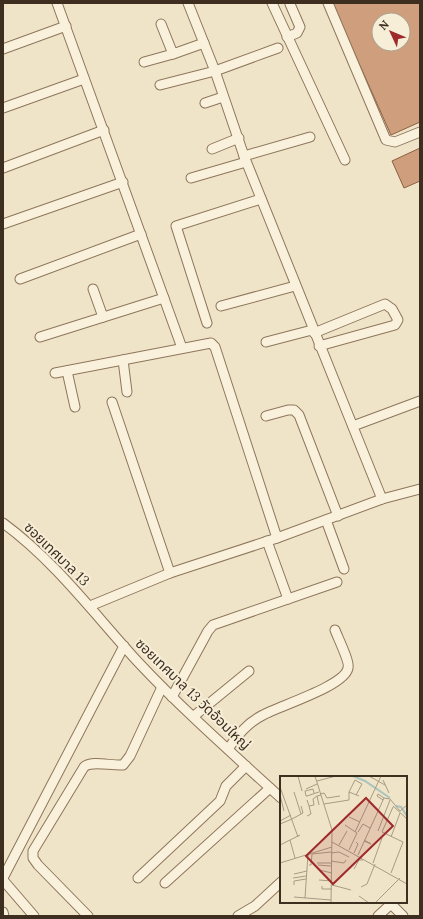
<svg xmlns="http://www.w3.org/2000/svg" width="423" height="919" font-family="Lora,'Noto Sans Thai',serif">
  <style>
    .building { fill: #cf9f7d; stroke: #8d5f41; fill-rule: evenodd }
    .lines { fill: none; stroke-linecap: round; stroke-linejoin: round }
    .minor-casing { stroke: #8d765c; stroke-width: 11 }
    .minor { stroke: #faf1dc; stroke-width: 9 }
    .labels { text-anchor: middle; stroke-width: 4; stroke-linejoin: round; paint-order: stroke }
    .street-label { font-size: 14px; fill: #3d2e20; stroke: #f7eed8 }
    .inset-river { fill: none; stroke: #a9c4bc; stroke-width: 2 }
    .inset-road { fill: none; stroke: #a89b85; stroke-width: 1 }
    .view { fill: #9e2a2b; fill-opacity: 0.15; stroke: #9e2a2b; stroke-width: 2 }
    .inset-edge { fill: none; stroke: #3d2e20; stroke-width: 2 }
  </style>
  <rect width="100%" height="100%" fill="#f0e4c8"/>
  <g class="building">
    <path d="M332,3H420V122L391,135ZM379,20H403V44H379Z"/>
    <path d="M420,148V181L404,188L392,161Z"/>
  </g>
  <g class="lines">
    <defs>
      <g id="minor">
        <path d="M57,3L182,348"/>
        <path d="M188,3L215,71L244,156L382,499"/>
        <path d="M272,3L345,160"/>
        <path d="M328,3L386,140L395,142L420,132"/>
        <path d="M161,24L173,54L204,43"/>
        <path d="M287,37L297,33L300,27L290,4"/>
        <path d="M3,49L66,26"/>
        <path d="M144,62L173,54"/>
        <path d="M160,85L215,71L278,48"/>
        <path d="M205,103L223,97"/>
        <path d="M3,108L84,79"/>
        <path d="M212,149L239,138"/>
        <path d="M244,156L310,137"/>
        <path d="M3,168L104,130"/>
        <path d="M191,178L246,162"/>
        <path d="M3,224L123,182"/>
        <path d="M20,279L141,234"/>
        <path d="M93,289L103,317"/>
        <path d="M221,306L295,286"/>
        <path d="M207,323L176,226L261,199"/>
        <path d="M314,333L385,304L392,309L398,320L395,325L319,346"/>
        <path d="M40,337L164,298"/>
        <path d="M266,342L312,330"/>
        <path d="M123,360L127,392"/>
        <path d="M67,371L75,407"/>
        <path d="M55,373L211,343L215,347L277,538"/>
        <path d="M112,402L170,573"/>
        <path d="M266,416L288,410H294L299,415L338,516"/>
        <path d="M353,426L420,401"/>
        <path d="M326,520L344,569"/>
        <path d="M3,523C56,562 94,614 138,662C183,710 233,754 281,798"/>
        <path d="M267,541L288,599"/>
        <path d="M90,606L170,573L277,538L382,499L420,489"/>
        <path d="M172,697L208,631L213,625L337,582"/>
        <path d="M194,716L249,671"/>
        <path d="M228,749C238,735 247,723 263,715C279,706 345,686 348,668C350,662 338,638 335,630"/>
        <path d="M3,878L124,646"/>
        <path d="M138,878L220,801L226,786L246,766"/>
        <path d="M3,880L34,916"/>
        <path d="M165,883L270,788"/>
        <path d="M389,902L403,916"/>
        <path d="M3,912L4,916"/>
        <path d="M88,916L38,865L33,858V851L84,767C91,760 111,766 123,765L130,756L162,687"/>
        <path d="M238,916L255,906L281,882"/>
        <path d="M378,916L391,904"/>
      </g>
    </defs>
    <use href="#minor" class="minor-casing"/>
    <use href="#minor" class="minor"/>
  </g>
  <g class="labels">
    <g class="street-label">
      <text transform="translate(57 554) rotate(44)" y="5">ซอยเทศบาล 13</text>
      <text transform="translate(193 694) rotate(44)" y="5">ซอยเทศบาล 13 วัดอ้อมใหญ่</text>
    </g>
  </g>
  <g transform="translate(280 776)">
    <rect width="127" height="127" fill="#f0e4c8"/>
    <path class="inset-river" d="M73,0L85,5L110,22M116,30L121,31L127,40"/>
    <path class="inset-road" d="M18,0L22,15M35,0L52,54L51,127M89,0L105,9M103,4L109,17M37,5L56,0M0,11L18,61M26,13L37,8M14,16L21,38M69,16L75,4L82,8L76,19M34,17L33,13L25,15L26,20H27L39,16M40,18L44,17L47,22L60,20M0,19L4,35M27,24L29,30L34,29L33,23L37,20M103,24L97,20L98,18L104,22M44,28L69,24V16L79,20M39,29L37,20L41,19M113,30L127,43M27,40L31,38L29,30M69,41L80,46M12,43L23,37L21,30M0,45L11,39M0,48L12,43M65,49L77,57L69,74M98,55L110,24M75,56L101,0M78,56L83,48L90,52M111,61L120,37M10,64L15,82M84,65L91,68L84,64M52,66L127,108M0,69L20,59M59,69L67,55M51,77L59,76L69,81M74,77L78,68L76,66M78,79L104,22L110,23L120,35L127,29M51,85L64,87L66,84M0,87L52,71M37,87H51M93,87L102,62M29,89H31L32,78L51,76M38,89L51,90M74,93L79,84H83M39,94L52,97M111,97L123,66L102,56L113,31M14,98L27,95M13,102L26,100M39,104L52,105M14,109V105L26,103M52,109L71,114M42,110V113H52M81,111L87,108L95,88M79,120L89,127M14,121L51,124M25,122L28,78M95,127L120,102"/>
    <path class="view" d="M86,22L113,50L53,108L26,80Z"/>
    <rect width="127" height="127" class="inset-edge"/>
  </g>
  <rect width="423" height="919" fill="none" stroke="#3d2e20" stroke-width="8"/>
  <g transform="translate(391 32) rotate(314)"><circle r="19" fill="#f7eed8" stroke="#ada18e"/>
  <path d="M0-3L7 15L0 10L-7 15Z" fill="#9e2a2b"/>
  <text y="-6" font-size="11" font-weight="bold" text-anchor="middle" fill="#3d2e20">N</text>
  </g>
</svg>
